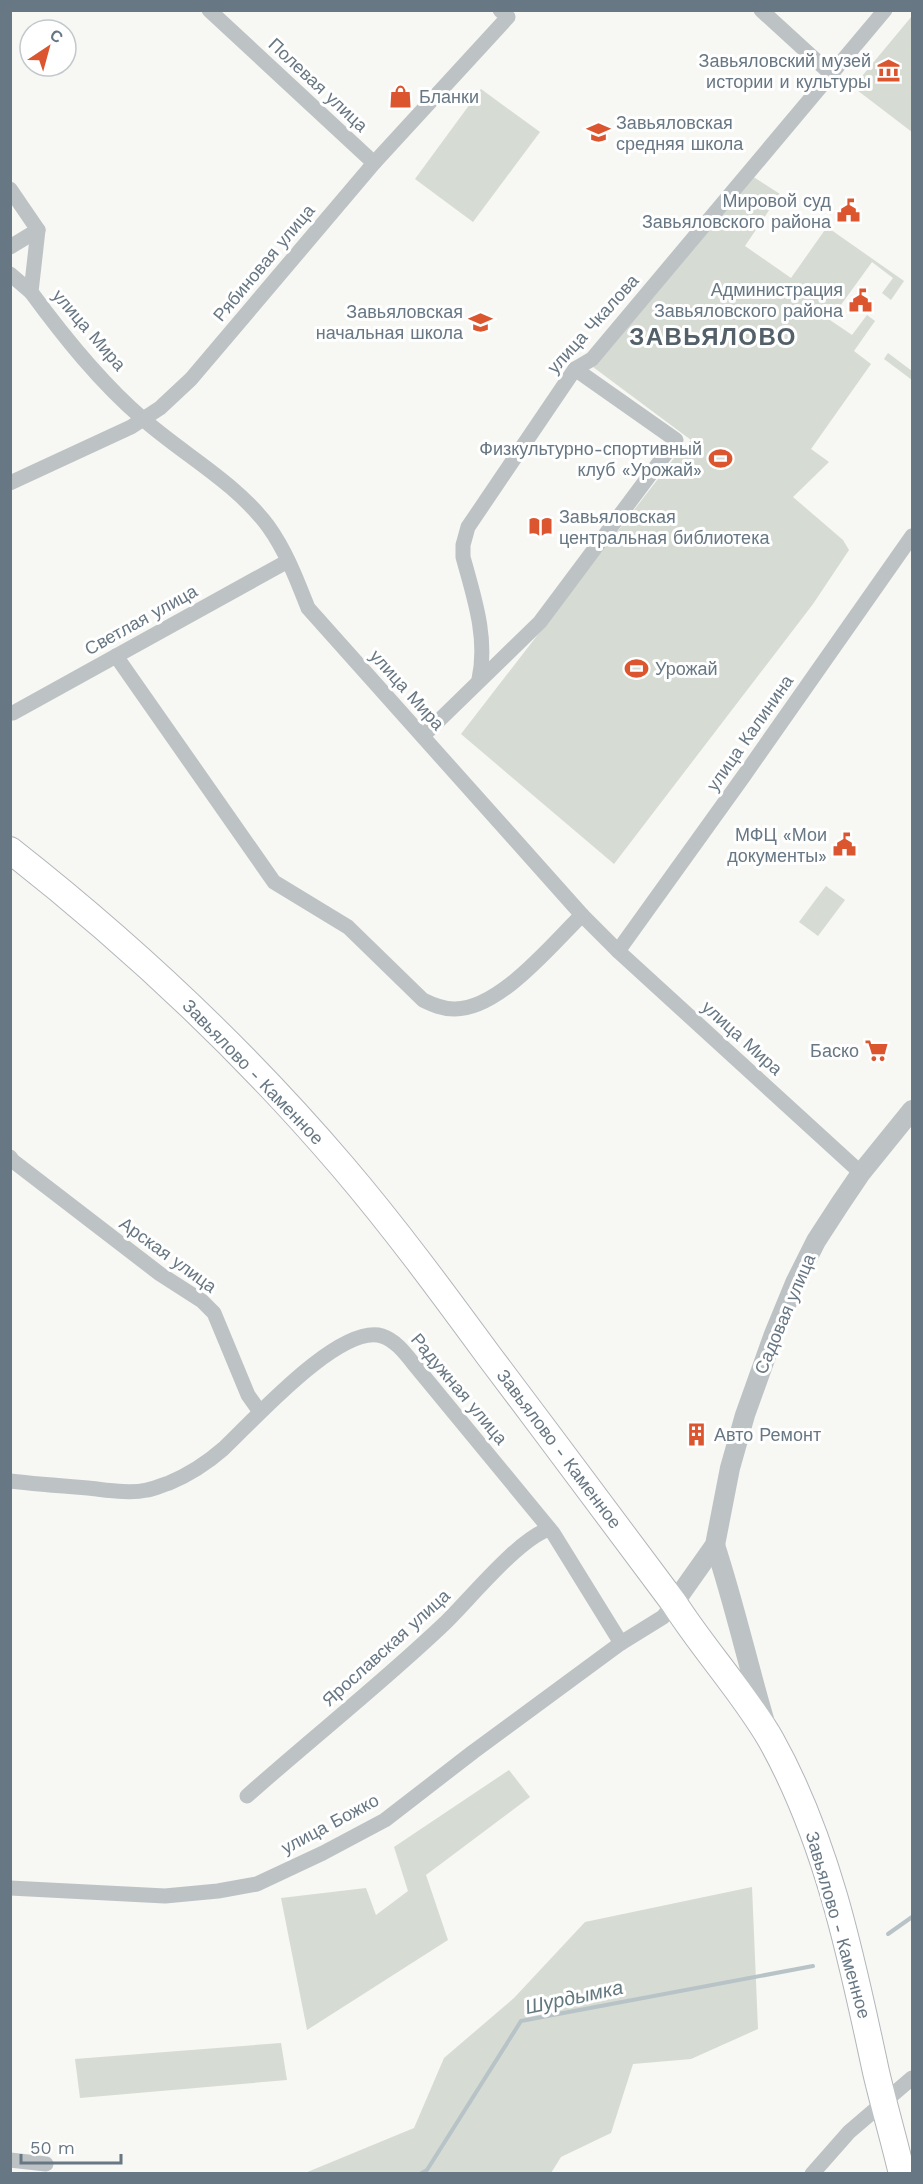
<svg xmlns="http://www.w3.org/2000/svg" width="923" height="2184" font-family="'Work Sans',sans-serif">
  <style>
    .green { fill: #d6dbd3 }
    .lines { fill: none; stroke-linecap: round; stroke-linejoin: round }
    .stream { stroke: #b7c3c7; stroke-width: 4 }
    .primary-casing { stroke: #b1b6ba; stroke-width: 28 }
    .minor { stroke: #bdc2c5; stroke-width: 15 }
    .tertiary { stroke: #bdc2c5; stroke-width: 20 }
    .primary { stroke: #fff; stroke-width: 26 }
    .labels { text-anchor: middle; stroke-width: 6; stroke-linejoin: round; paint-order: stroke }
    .poi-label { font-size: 18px; fill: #677783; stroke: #fff; text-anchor: end }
    .street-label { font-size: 18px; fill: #677783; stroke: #fff }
    .water-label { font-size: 20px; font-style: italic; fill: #63787f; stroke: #fff }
    .district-label { font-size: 24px; font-weight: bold; letter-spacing: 1.5px; fill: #546069; stroke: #fff }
  </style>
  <rect width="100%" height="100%" fill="#f7f7f3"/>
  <g class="green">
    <path d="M912,16V132L853,87Z"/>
    <path d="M481,89L540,132L473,222L415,179Z"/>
    <path d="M752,176L780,194L745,246L791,278L827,227L904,281L891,300L882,293L893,278L872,262L830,320L852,335L867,315L875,321L854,351L871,364L811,449L829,462L793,497L843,540L849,550L813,604L614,864L461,734L678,453L691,440L593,367Z"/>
    <path d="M888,353L912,371V380L884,359Z"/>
    <path d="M826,886L845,900L818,936L799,922Z"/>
    <path d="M509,1770L530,1797L426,1875L448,1940L307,2030L281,1898L366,1888L376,1915L408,1891L394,1847Z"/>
    <path d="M752,1887L758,2029L691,2059L633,2064L611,2133L561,2157L551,2173H305L414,2128L444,2058L514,1998L585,1922Z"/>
    <path d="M281,2043L287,2080L80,2098L75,2059Z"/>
  </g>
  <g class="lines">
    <g class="stream">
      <path d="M888,1934L912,1917"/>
      <path d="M420,2174L427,2170L521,2021L813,1966"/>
    </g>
    <defs>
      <path id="primary" d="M10,850C131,945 244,1051 343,1167C395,1228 442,1292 489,1356C551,1438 612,1520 674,1603C704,1650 744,1693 771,1740C828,1842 852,1960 876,2072C884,2106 894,2140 902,2174"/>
    </defs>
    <use href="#primary" class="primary-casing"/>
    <g class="minor">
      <path d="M209,10L374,163"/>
      <path d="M761,10L831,74"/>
      <path d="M10,189L38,230L31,292C64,337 100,382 143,419C184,455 235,482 268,526C286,551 297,580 308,608L582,915L618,951L861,1173"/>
      <path d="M10,247L38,230"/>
      <path d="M10,274L31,292"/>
      <path d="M10,483L131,427L160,408L191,379L374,163L508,17L500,10"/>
      <path d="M116,656L274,882L348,927L423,1000C433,1005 442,1009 454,1009C499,1010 551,945 582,915"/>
      <path d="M479,679C488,638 474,597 463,557V545L468,527L575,369L592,359L885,10"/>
      <path d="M13,713L288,561"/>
      <path d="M423,736L540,622L676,440L575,369"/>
      <path d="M618,951L743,777L912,536"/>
      <path d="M10,1157L13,1161L160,1274L202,1301L214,1313L248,1395L260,1412"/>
      <path d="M10,1481C36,1484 62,1486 88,1488C107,1490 129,1494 147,1490C154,1489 162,1485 169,1483C188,1475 207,1463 223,1449C253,1421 340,1323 382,1336C395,1340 405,1353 413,1363L553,1533L621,1643"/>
      <path d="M247,1796C312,1738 381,1684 444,1624C470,1599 518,1539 549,1529"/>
      <path d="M10,1888L165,1896L218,1891L257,1884L323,1853L385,1820L473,1752L621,1643L663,1617L674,1603"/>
      <path d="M10,2160L46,2164"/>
      <path d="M812,2174L849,2132L912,2078"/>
    </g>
    <g class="tertiary">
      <path d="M715,1545C734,1603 747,1661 764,1719"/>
      <path d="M674,1603L715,1545L730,1468L745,1415L774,1334L795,1283L816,1241L840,1204L861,1173L912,1110"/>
    </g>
    <use href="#primary" class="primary"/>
  </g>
  <defs>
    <symbol id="museum-bare" viewBox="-9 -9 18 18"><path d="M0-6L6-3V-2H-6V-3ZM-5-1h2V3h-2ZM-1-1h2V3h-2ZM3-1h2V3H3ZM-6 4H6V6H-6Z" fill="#db562f" stroke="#fff" stroke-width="2.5" paint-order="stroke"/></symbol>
    <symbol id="shop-bare" viewBox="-9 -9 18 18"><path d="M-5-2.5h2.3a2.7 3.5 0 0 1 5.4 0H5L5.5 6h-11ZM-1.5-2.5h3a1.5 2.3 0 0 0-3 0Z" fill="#db562f" stroke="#fff" stroke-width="2.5" paint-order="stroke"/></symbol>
    <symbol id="school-bare" viewBox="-9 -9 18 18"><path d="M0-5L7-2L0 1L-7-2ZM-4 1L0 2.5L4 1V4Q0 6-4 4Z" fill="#db562f" stroke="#fff" stroke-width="2.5" paint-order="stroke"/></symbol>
    <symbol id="civic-bare" viewBox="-9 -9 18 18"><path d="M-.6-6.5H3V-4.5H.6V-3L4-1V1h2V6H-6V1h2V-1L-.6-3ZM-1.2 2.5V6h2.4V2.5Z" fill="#db562f" stroke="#fff" stroke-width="2.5" paint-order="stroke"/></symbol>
    <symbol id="stadium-bare" viewBox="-9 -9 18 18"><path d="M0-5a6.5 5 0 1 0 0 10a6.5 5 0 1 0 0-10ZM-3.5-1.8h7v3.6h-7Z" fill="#db562f" stroke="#fff" stroke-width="2.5" paint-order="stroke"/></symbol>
    <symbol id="library-bare" viewBox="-9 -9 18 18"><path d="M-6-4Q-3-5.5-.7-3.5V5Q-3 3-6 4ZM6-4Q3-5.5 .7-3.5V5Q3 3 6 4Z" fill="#db562f" stroke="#fff" stroke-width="2.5" paint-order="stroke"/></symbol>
    <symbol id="supermarket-bare" viewBox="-9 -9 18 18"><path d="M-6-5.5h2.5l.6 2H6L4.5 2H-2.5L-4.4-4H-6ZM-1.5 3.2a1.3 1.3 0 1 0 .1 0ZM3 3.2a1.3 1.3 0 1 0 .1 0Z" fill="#db562f" stroke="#fff" stroke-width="2.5" paint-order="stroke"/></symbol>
    <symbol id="building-bare" viewBox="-9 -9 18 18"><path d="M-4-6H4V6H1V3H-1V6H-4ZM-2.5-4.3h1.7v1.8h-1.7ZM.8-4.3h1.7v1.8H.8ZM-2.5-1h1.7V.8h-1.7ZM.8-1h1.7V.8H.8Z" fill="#db562f" stroke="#fff" stroke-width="2.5" paint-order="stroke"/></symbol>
  </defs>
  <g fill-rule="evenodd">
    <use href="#museum-bare" x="872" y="54" width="33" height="33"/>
    <use href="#shop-bare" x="384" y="80" width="33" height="33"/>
    <use href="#school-bare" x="582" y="116" width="33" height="33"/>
    <use href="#civic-bare" x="832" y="194" width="33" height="33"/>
    <use href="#civic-bare" x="844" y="284" width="33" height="33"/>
    <use href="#school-bare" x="464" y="306" width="33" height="33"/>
    <use href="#stadium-bare" x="704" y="442" width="33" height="33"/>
    <use href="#library-bare" x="524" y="510" width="33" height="33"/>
    <use href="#stadium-bare" x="620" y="652" width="33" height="33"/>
    <use href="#civic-bare" x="828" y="828" width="33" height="33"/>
    <use href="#supermarket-bare" x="860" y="1034" width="33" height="33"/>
    <use href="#building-bare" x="680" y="1418" width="33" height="33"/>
  </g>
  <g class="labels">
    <g class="poi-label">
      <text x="871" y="67">Завьяловский музей<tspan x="871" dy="21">истории и культуры</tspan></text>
      <text x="419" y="103" text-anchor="start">Бланки</text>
      <text x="616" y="129" text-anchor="start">Завьяловская<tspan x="616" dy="21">средняя школа</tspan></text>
      <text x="831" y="207">Мировой суд<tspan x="831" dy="21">Завьяловского района</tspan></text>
      <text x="843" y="296">Администрация<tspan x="843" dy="21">Завьяловского района</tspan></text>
      <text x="463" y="318">Завьяловская<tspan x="463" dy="21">начальная школа</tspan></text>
      <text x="702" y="455">Физкультурно-спортивный<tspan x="702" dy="21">клуб «Урожай»</tspan></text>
      <text x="559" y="523" text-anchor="start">Завьяловская<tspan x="559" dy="21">центральная библиотека</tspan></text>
      <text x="655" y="675" text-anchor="start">Урожай</text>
      <text x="827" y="841">МФЦ «Мои<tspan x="827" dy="21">документы»</tspan></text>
      <text x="859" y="1057">Баско</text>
      <text x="714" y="1441" text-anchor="start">Авто Ремонт</text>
    </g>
    <g class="street-label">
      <text transform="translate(318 85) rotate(43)" y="6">Полевая улица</text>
      <text transform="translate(264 263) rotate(-50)" y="6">Рябиновая улица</text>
      <text transform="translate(593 324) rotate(-48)" y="6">улица Чкалова</text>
      <text transform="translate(89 330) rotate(49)" y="6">улица Мира</text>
      <text transform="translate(141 620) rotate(-29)" y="6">Светлая улица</text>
      <text transform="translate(407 690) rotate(48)" y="6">улица Мира</text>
      <text transform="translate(750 733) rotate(-55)" y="6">улица Калинина</text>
      <text transform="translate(742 1038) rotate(42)" y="6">улица Мира</text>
      <text transform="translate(253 1072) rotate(46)" y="6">Завьялово - Каменное</text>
      <text transform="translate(168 1255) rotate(36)" y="6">Арская улица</text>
      <text transform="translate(785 1314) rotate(-67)" y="6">Садовая улица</text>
      <text transform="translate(459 1389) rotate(50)" y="6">Радужная улица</text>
      <text transform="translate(559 1449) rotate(53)" y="6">Завьялово - Каменное</text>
      <text transform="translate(386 1648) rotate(-42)" y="6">Ярославская улица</text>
      <text transform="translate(330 1824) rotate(-28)" y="6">улица Божко</text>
      <text transform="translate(838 1925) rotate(74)" y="6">Завьялово - Каменное</text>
    </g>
    <g class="water-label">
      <text transform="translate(574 1997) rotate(-12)" y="7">Шурдымка</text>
    </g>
    <g class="district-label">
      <text x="713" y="345">ЗАВЬЯЛОВО</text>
    </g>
  </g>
  <rect width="923" height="2184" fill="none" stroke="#677783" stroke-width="24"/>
  <g transform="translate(48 48) rotate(36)"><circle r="28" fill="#ffffff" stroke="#c2c9cd" stroke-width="1.5"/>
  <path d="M0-4.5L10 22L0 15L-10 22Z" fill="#db562f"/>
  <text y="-9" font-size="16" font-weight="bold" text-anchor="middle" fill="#677783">С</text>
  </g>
  <path d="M21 2154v9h100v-9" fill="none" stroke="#677783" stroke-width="3"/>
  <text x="30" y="2154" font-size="18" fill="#677783" stroke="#ffffff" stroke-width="4.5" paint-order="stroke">50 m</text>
</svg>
